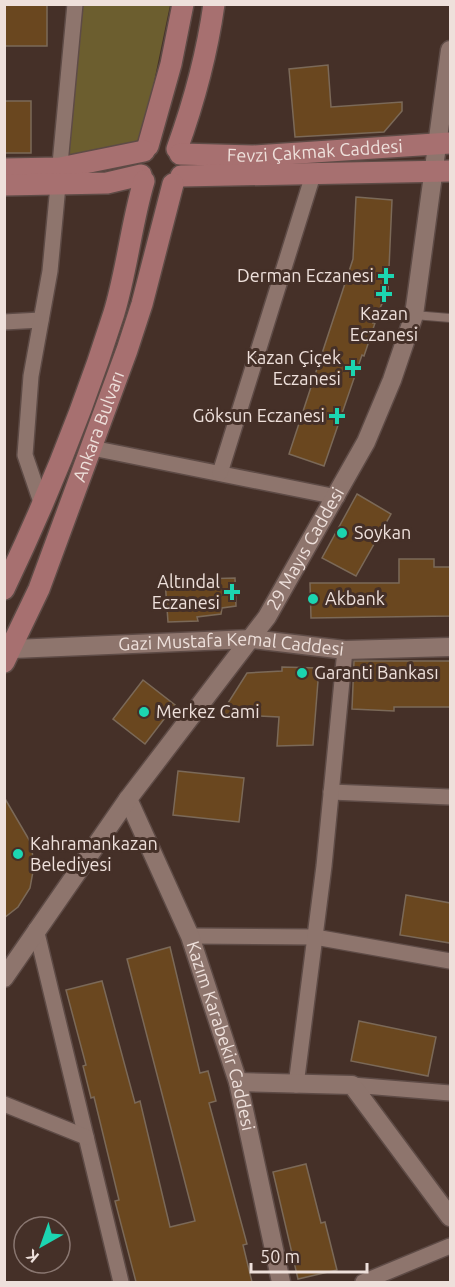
<svg xmlns="http://www.w3.org/2000/svg" width="455" height="1287" font-family="Ubuntu,sans-serif">
  <style>
    .green { fill: #6c5e2f }
    .building { fill: #6a471f; stroke: #7b6958; stroke-width: 1.5 }
    .lines { fill: none; stroke-linecap: round; stroke-linejoin: round }
    .service-casing { stroke: #5e4b46; stroke-width: 10 }
    .minor-casing { stroke: #5e4b46; stroke-width: 18 }
    .tertiary-casing { stroke: #5e4b46; stroke-width: 21 }
    .secondary-casing { stroke: #5e4b46; stroke-width: 24 }
    .service { stroke: #8e756d; stroke-width: 8 }
    .minor { stroke: #8e756d; stroke-width: 15 }
    .tertiary { stroke: #8e756d; stroke-width: 18 }
    .secondary { stroke: #a77070; stroke-width: 21 }
    .poi-dot { fill: #1cd5b1; stroke: #453028; stroke-width: 2 }
    .labels { text-anchor: middle; stroke-width: 6; stroke-linejoin: round; paint-order: stroke }
    .street-label { font-size: 18px; fill: #eee0db; stroke: #453028 }
    .poi-label { font-size: 18px; fill: #eee0db; stroke: #453028; text-anchor: start }
  </style>
  <rect width="100%" height="100%" fill="#453028"/>
  <path class="green" d="M82,5H170L141,144L67,160Z"/>
  <g class="building">
    <rect x="4" y="4" width="43" height="42"/>
    <path d="M328,65L331,107L402,102V111L384,132L295,137L289,69Z"/>
    <rect x="4" y="101" width="27" height="52"/>
    <path d="M356,197L392,200L388,291L373,323H375L364,356L362,355L324,466L289,454L353,259Z"/>
    <path d="M357,494L391,514L356,576L322,558Z"/>
    <path d="M399,559H434V567H450V616L311,618L310,583H399Z"/>
    <path d="M235,578L236,606L222,608L221,614L197,617L198,621L168,622L165,580Z"/>
    <path d="M354,661H450V707H394V711L352,709Z"/>
    <path d="M282,667L319,668L313,745L277,746L279,717L221,714L247,673L282,671Z"/>
    <path d="M143,680L175,705L145,744L113,719Z"/>
    <path d="M178,771L244,778L239,822L173,815Z"/>
    <path d="M4,797L31,843L34,866L30,888L18,907L4,918Z"/>
    <path d="M406,895L450,903V943L400,935Z"/>
    <path d="M170,947L200,1073L208,1071L216,1101L209,1103L247,1244L243,1245L252,1282H136L115,1201L119,1200L94,1097L91,1098L83,1066L86,1065L66,990L102,981L135,1103L140,1101L170,1227L195,1221L127,959Z"/>
    <path d="M359,1021L436,1037L428,1076L351,1061Z"/>
    <path d="M306,1164L321,1223L325,1222L337,1270L298,1279L273,1172Z"/>
  </g>
  <g class="lines">
    <defs>
      <path id="service" d="M414,315L450,318"/>
      <g id="minor">
        <path d="M4,322L41,320"/>
        <path d="M92,448L337,497"/>
        <path d="M220,473L313,175"/>
        <path d="M42,505L25,455L31,376L50,271L75,4"/>
        <path d="M331,792L450,797"/>
        <path d="M36,929L121,1282"/>
        <path d="M190,936L315,937L450,961"/>
        <path d="M296,1085L324,866L345,650"/>
        <path d="M352,1085L450,1093"/>
        <path d="M4,1104L86,1137"/>
        <path d="M363,1282L450,1246"/>
      </g>
      <g id="tertiary">
        <path id="s1" d="M4,646L13,649L252,639L345,650L450,647"/>
        <path id="s2" d="M128,799L190,936L238,1082L281,1282"/>
        <path id="s3" d="M4,978L128,799L267,617L366,442L392,380L414,315L450,50"/>
        <path d="M238,1082L352,1085L450,1217"/>
      </g>
      <g id="secondary">
        <path d="M148,146L171,64L183,4"/>
        <path d="M177,149C194,102 207,54 214,4"/>
        <path id="s4" d="M180,154L253,156L450,143"/>
        <path d="M4,169L60,168L144,151"/>
        <path d="M181,176L450,171"/>
        <path d="M4,185L107,183L141,175"/>
        <path d="M4,589C47,499 84,408 114,313C127,270 131,225 144,181"/>
        <path id="s5" d="M4,662L39,589L127,350L142,304L173,184"/>
      </g>
    </defs>
    <use href="#service" class="service-casing"/>
    <use href="#minor" class="minor-casing"/>
    <use href="#tertiary" class="tertiary-casing"/>
    <use href="#secondary" class="secondary-casing"/>
    <use href="#service" class="service"/>
    <use href="#minor" class="minor"/>
    <use href="#tertiary" class="tertiary"/>
    <use href="#secondary" class="secondary"/>
  </g>
  <g class="poi-dot">
    <path d="M383 267h6v6h6v6h-6v6h-6v-6h-6v-6h6z"/>
    <path d="M381 285h6v6h6v6h-6v6h-6v-6h-6v-6h6z"/>
    <path d="M350 359h6v6h6v6h-6v6h-6v-6h-6v-6h6z"/>
    <path d="M334 407h6v6h6v6h-6v6h-6v-6h-6v-6h6z"/>
    <circle cx="342" cy="533" r="6"/>
    <path d="M229 583h6v6h6v6h-6v6h-6v-6h-6v-6h6z"/>
    <circle cx="313" cy="599" r="6"/>
    <circle cx="302" cy="673" r="6"/>
    <circle cx="144" cy="712" r="6"/>
    <circle cx="18" cy="854" r="6"/>
  </g>
  <g class="labels">
    <g class="street-label">
      <text dy="6" stroke="none"><textPath href="#s4" startOffset="135">Fevzi Çakmak Caddesi</textPath></text>
      <text dy="6" stroke="none"><textPath href="#s5" startOffset="254">Ankara Bulvarı</textPath></text>
      <text dy="6" stroke="none"><textPath href="#s3" startOffset="525">29 Mayıs Caddesi</textPath></text>
      <text dy="6" stroke="none"><textPath href="#s1" startOffset="228">Gazi Mustafa Kemal Caddesi</textPath></text>
      <text dy="6" stroke="none"><textPath href="#s2" startOffset="255">Kazım Karabekir Caddesi</textPath></text>
    </g>
    <g class="poi-label">
      <text x="374" y="282" text-anchor="end">Derman Eczanesi</text>
      <text x="384" y="320" text-anchor="middle">Kazan<tspan x="384" dy="21">Eczanesi</tspan></text>
      <text x="341" y="364" text-anchor="end">Kazan Çiçek<tspan x="341" dy="21">Eczanesi</tspan></text>
      <text x="325" y="422" text-anchor="end">Göksun Eczanesi</text>
      <text x="354" y="539">Soykan</text>
      <text x="220" y="588" text-anchor="end">Altındal<tspan x="220" dy="21">Eczanesi</tspan></text>
      <text x="325" y="605">Akbank</text>
      <text x="314" y="679">Garanti Bankası</text>
      <text x="156" y="718">Merkez Cami</text>
      <text x="30" y="850">Kahramankazan<tspan x="30" dy="21">Belediyesi</tspan></text>
    </g>
  </g>
  <rect width="455" height="1287" fill="none" stroke="#eee0db" stroke-width="12"/>
  <g transform="translate(42 1245) rotate(220)"><circle r="28" fill="#453028" stroke="#897670" stroke-width="1.5"/>
  <path d="M0-4.5L10 22L0 15L-10 22Z" fill="#1cd5b1"/>
  <text y="-9" font-size="16" font-weight="bold" text-anchor="middle" fill="#eee0db">K</text>
  </g>
  <path d="M251 1263v9h116v-9" fill="none" stroke="#eee0db" stroke-width="3"/>
  <text x="260" y="1263" font-size="18" fill="#eee0db" stroke="#453028" stroke-width="4.5" paint-order="stroke">50 m</text>
</svg>
